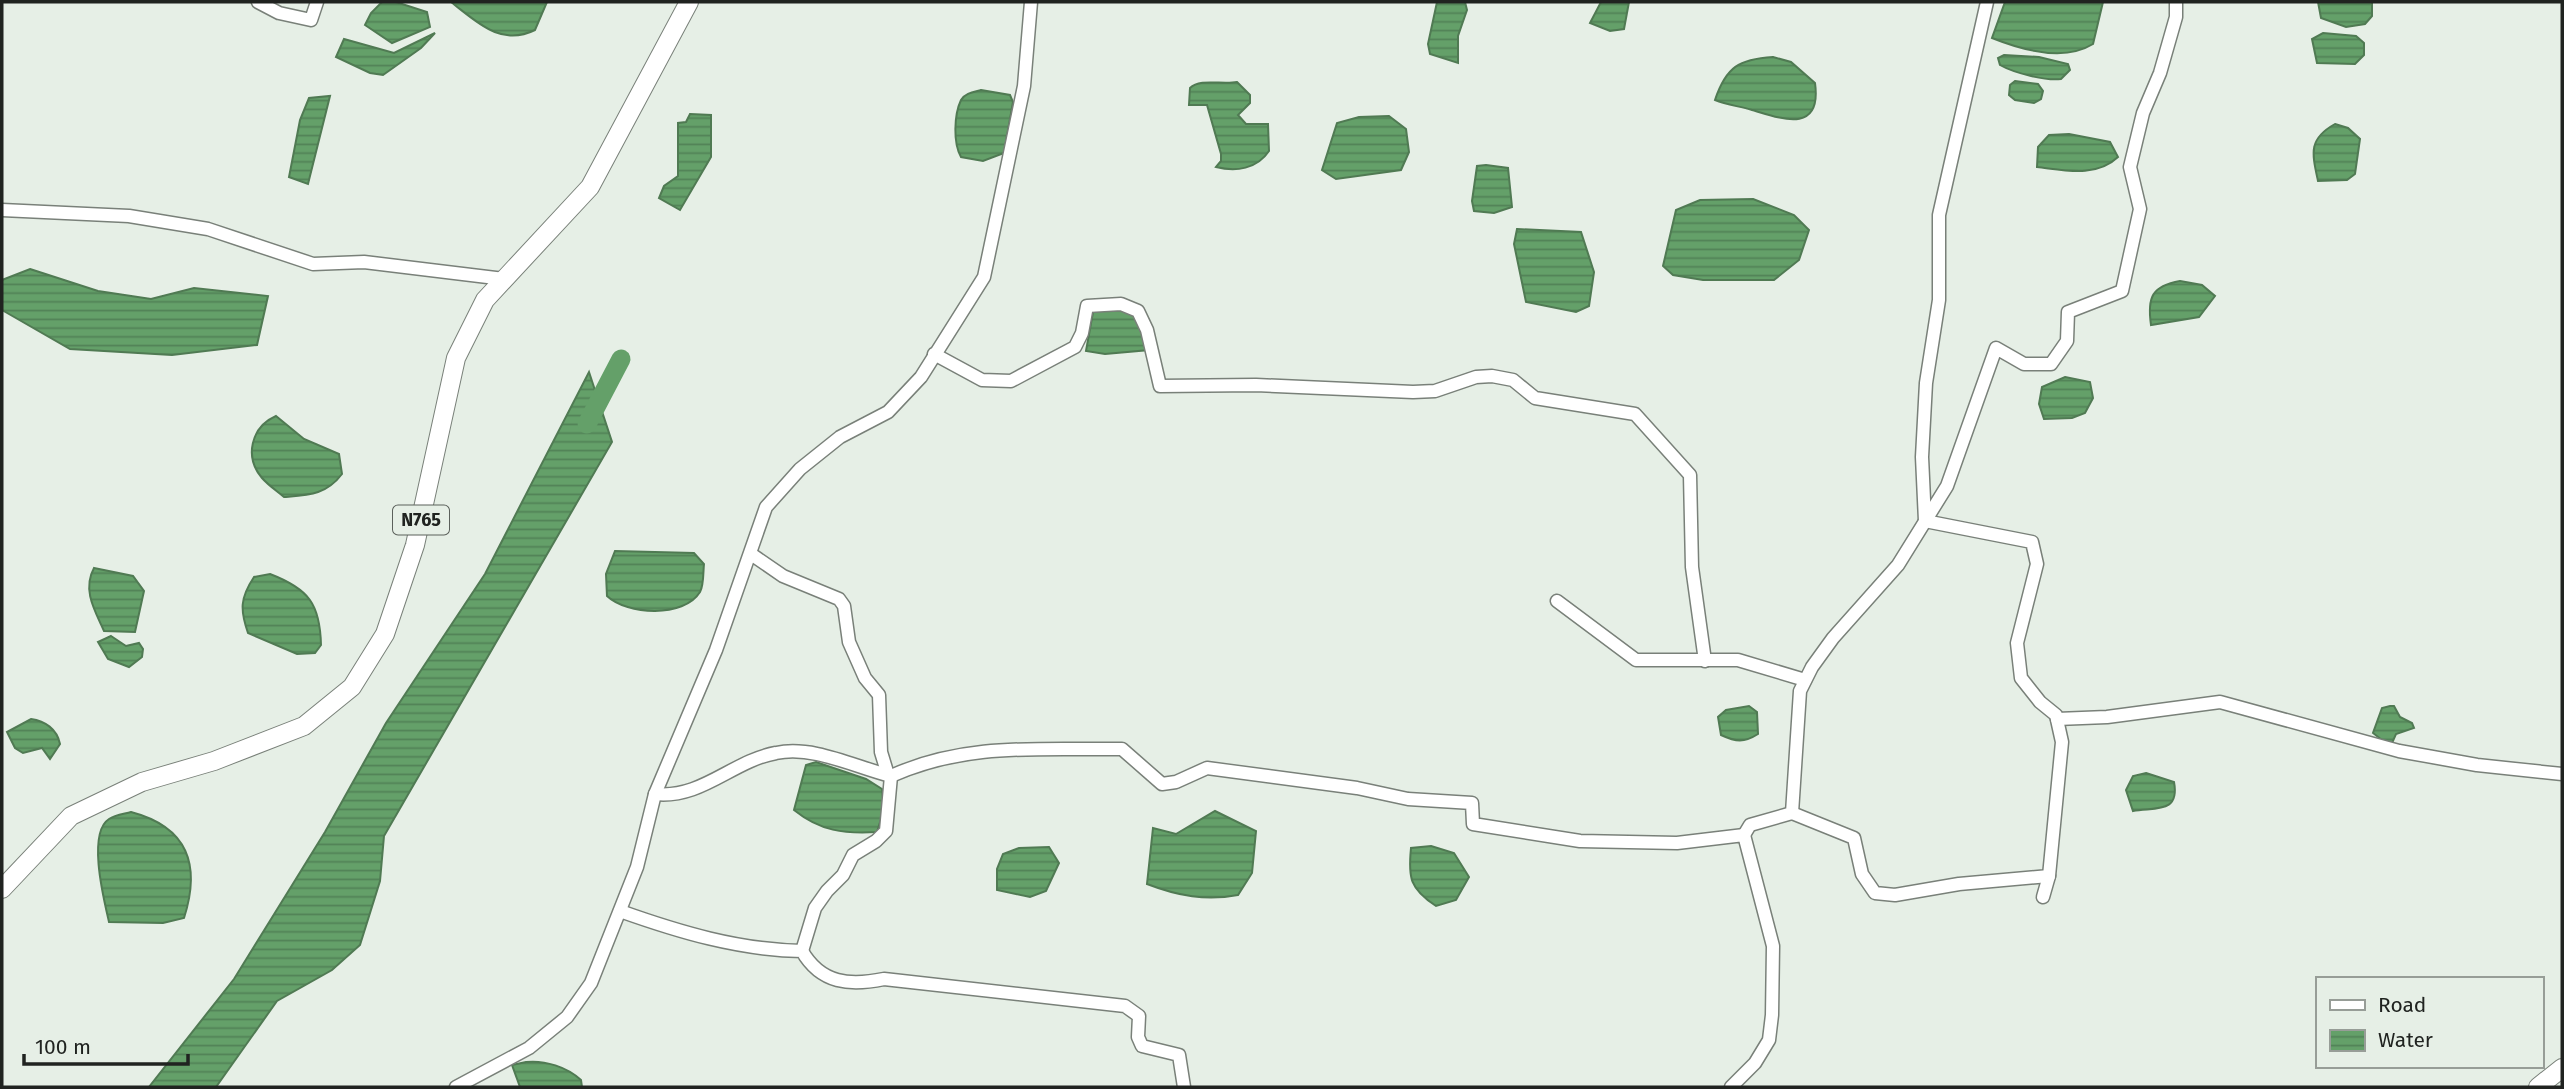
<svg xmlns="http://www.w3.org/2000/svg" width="2564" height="1089" font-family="'Fira Sans',sans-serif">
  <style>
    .water { fill: url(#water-rules); stroke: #507a53; stroke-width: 2 }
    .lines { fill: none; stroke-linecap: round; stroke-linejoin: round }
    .river { stroke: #64a069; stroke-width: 19 }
    .minor-casing { stroke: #798079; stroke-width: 15 }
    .highway-casing { stroke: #798079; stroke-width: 20 }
    .minor { stroke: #fff; stroke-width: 12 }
    .highway { stroke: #fff; stroke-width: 18 }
    .labels { text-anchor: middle; stroke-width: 5; stroke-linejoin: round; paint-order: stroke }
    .shield { fill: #e6efe6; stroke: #5b605b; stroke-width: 2 }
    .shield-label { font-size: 18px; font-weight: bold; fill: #202320 }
  </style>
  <defs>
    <pattern id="water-rules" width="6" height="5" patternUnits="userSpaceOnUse" patternTransform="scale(1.75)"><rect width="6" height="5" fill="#64a069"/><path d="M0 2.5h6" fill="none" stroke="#528256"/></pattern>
  </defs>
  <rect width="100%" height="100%" fill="#e6efe6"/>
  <g class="water">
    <path d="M382,2H396L427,12L430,27L392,43L365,25L371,13Z"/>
    <path d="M451,2H547L535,30C501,47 477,22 451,2Z"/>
    <path d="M1437,2H1465L1467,10L1458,36V63L1430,54L1428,44Z"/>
    <path d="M1601,2H1629L1624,29L1610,31L1590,23Z"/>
    <path d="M2005,2H2103L2093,44C2064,62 2022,50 1992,38Z"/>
    <path d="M2318,2H2372V16L2365,24L2346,27L2321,18Z"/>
    <path d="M435,33L421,48L383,75L370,73L336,57L344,39L394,53Z"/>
    <path d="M2323,33L2356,36L2364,43V55L2355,64L2317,63L2312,39Z"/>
    <path d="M2004,55L2039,57L2068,64L2070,70L2061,79C2046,81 2014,73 2000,65L1998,58Z"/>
    <path d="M1773,57L1791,62L1815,83C1822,134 1782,119 1752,110C1739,106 1727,105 1715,100C1726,67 1739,59 1773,57Z"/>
    <path d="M2015,81L2038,84L2043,91L2041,99L2034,103L2015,100L2009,95L2010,85Z"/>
    <path d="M1237,82L1250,95V103L1238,115L1246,124H1268L1269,151C1257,169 1236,172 1216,167L1221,161V154L1207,105H1189L1190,88C1200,78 1222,85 1237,82Z"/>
    <path d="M981,90L1010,95L1013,102L1004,153L983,161L961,157C953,143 954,115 961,100C965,93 974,92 981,90Z"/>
    <path d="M330,96L308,184L289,177L300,120L309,98Z"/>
    <path d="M690,114L711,115V157L680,210L659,198L664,186L678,176V123L686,122Z"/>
    <path d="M1389,116L1406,129L1409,152L1401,170L1336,179L1322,170L1337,123L1359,117Z"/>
    <path d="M2335,124L2348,128L2360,139L2355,174L2347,180L2318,181C2312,153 2308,139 2335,124Z"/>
    <path d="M2069,134L2110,142L2118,157C2096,178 2064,170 2037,167L2038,147L2049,135Z"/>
    <path d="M1486,165L1508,168L1512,207L1494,213L1474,211L1472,201L1477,166Z"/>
    <path d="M1753,199L1794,215L1809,230L1799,260L1774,280H1703L1673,275L1663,266L1676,210L1700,200Z"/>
    <path d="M1517,229L1581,232L1594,272L1589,306L1576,312L1526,302L1514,244Z"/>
    <path d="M30,269L98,291L151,299L194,288L268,296L257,345L172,355L70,349L2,310V280Z"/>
    <path d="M2180,281L2202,285L2215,296L2199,317L2151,325C2147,297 2152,286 2180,281Z"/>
    <path d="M1098,309L1130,311L1144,327L1149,350L1105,354L1086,351L1093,312Z"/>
    <path d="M589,372L612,442L384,836L380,881L360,945L332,970L277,1001L216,1087H149L234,979L325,832L386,723L485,574Z"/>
    <path d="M2065,377L2090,382L2093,398L2085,413L2072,418L2044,419L2039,404L2042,387Z"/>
    <path d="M276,416L304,439L339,454L342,474C326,495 309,495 284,497C277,491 268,485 262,478C244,457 251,427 276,416Z"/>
    <path d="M615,551L694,553L704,564C703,572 704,585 700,592C684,618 627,615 607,596L606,574Z"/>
    <path d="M94,568L133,576L144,591L135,632L104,631C95,611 82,590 94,568Z"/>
    <path d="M270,574C309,589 320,604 321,645L315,653L297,654L248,633C240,610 240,598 254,577Z"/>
    <path d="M111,636L126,646L139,643L143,649L142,657L129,667L108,659L98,642Z"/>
    <path d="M1749,706L1757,712L1758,734C1744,743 1736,742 1721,735L1718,717L1726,710Z"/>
    <path d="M2390,706H2394L2400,717L2412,723L2414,728L2396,734L2392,743L2387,744L2373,733L2382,708Z"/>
    <path d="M31,719C45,721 57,729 60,744L50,759L42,748L23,753L15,748L7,732Z"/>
    <path d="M816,762L866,779L882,789L884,809L877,832C844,834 820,831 794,810L806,765Z"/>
    <path d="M2146,773L2174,782C2180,814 2155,807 2133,811L2126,790L2133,776Z"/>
    <path d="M1215,811L1256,831L1252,873L1238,895C1206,901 1178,896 1147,884L1153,828L1176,834Z"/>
    <path d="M131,812C188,827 201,865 184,918L163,923L109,922C104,900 87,833 109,819C115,815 124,814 131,812Z"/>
    <path d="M1431,846L1454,853L1469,877L1456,900L1436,906C1410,889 1408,878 1411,848Z"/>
    <path d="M1049,847L1059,863L1046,891L1030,897L997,890V869L1003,854L1019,848Z"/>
    <path d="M526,1062C545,1060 567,1067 581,1080L582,1087H520L512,1065Z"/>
  </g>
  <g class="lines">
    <path class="river" d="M587,424L621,359"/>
    <defs>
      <g id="minor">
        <path d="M258,2L279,13L311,20L317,2"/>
        <path d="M2,210L129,216L208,229L313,264L364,262L504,279"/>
        <path d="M934,354L982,380L1011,381L1075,347L1082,333L1087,306L1121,304L1138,311L1147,330L1160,386L1256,385L1413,392L1435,391L1476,377L1492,376L1513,380L1535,398L1635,414L1690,475L1692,567L1705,661"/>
        <path d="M751,554L783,576L839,599L844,606L849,642L865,678L879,695L881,752L888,775"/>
        <path d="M1557,601L1636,660H1738L1805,680"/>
        <path d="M2057,719L2107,717L2220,702L2399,751L2477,765L2562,774"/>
        <path d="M891,776C967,742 1040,750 1122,749L1162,784L1176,782L1207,768L1357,788L1408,799L1472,803L1473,824L1580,841L1677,843L1744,835L1773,946L1772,1015L1769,1040L1755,1063L1731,1087"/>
        <path d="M655,794C702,799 732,761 776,753C813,745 855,767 891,776L886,831L876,841L853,855L843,875L827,891L815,908L802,951"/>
        <path d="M1792,813L1854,838L1862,874L1875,893L1895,895L1959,884L2049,876L2062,742L2056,715L2040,702L2021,678L2017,643L2037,564L2032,542L1925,521L1922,457L1926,383L1939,300V215L1987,2"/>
        <path d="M1744,835L1750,825L1792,813L1800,691L1812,667L1833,638L1898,565L1947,486L1996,348L2024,364H2051L2067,341L2068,312L2122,291L2140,209L2130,167L2143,113L2160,73L2176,17V2"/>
        <path d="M2043,897L2049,876"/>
        <path d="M620,911C679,932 739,950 802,951C821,984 850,986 884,979L1125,1006L1139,1016L1138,1037L1142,1046L1179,1055L1184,1087"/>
        <path d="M456,1087L529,1048L567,1017L591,983L637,867L655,794L716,650L766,507L800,469L840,437L888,412L921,377L984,277L1024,86L1031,2"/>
      </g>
      <g id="highway">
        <path d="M2,889L71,816L142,782L214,761L304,726L352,687L385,634L415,545L456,358L485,300L590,187L689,2"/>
        <path d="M2538,1087L2562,1068"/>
      </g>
    </defs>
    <use href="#minor" class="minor-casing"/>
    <use href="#highway" class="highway-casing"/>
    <use href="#minor" class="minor"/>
    <use href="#highway" class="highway"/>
  </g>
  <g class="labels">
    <rect class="shield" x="393" y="505.5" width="56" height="29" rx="5"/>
    <g class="shield-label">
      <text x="421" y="526">N765</text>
    </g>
  </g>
  <rect width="2564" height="1089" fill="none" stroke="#202320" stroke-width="7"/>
  <rect x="2316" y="977" width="228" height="91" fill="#e6efe6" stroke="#979d97" stroke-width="2"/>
  <rect x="2330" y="1000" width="35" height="10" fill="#ffffff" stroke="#979d97" stroke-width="2"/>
  <text x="2378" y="1012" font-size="21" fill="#202320">Road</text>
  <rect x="2330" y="1030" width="35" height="21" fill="url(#water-rules)" stroke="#979d97" stroke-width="2"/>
  <text x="2378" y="1047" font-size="21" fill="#202320">Water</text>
  <path d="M24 1054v10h164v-10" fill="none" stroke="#202320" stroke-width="3.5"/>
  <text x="35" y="1054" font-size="21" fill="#202320" stroke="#e6efe6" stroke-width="5" paint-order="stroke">100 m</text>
</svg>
